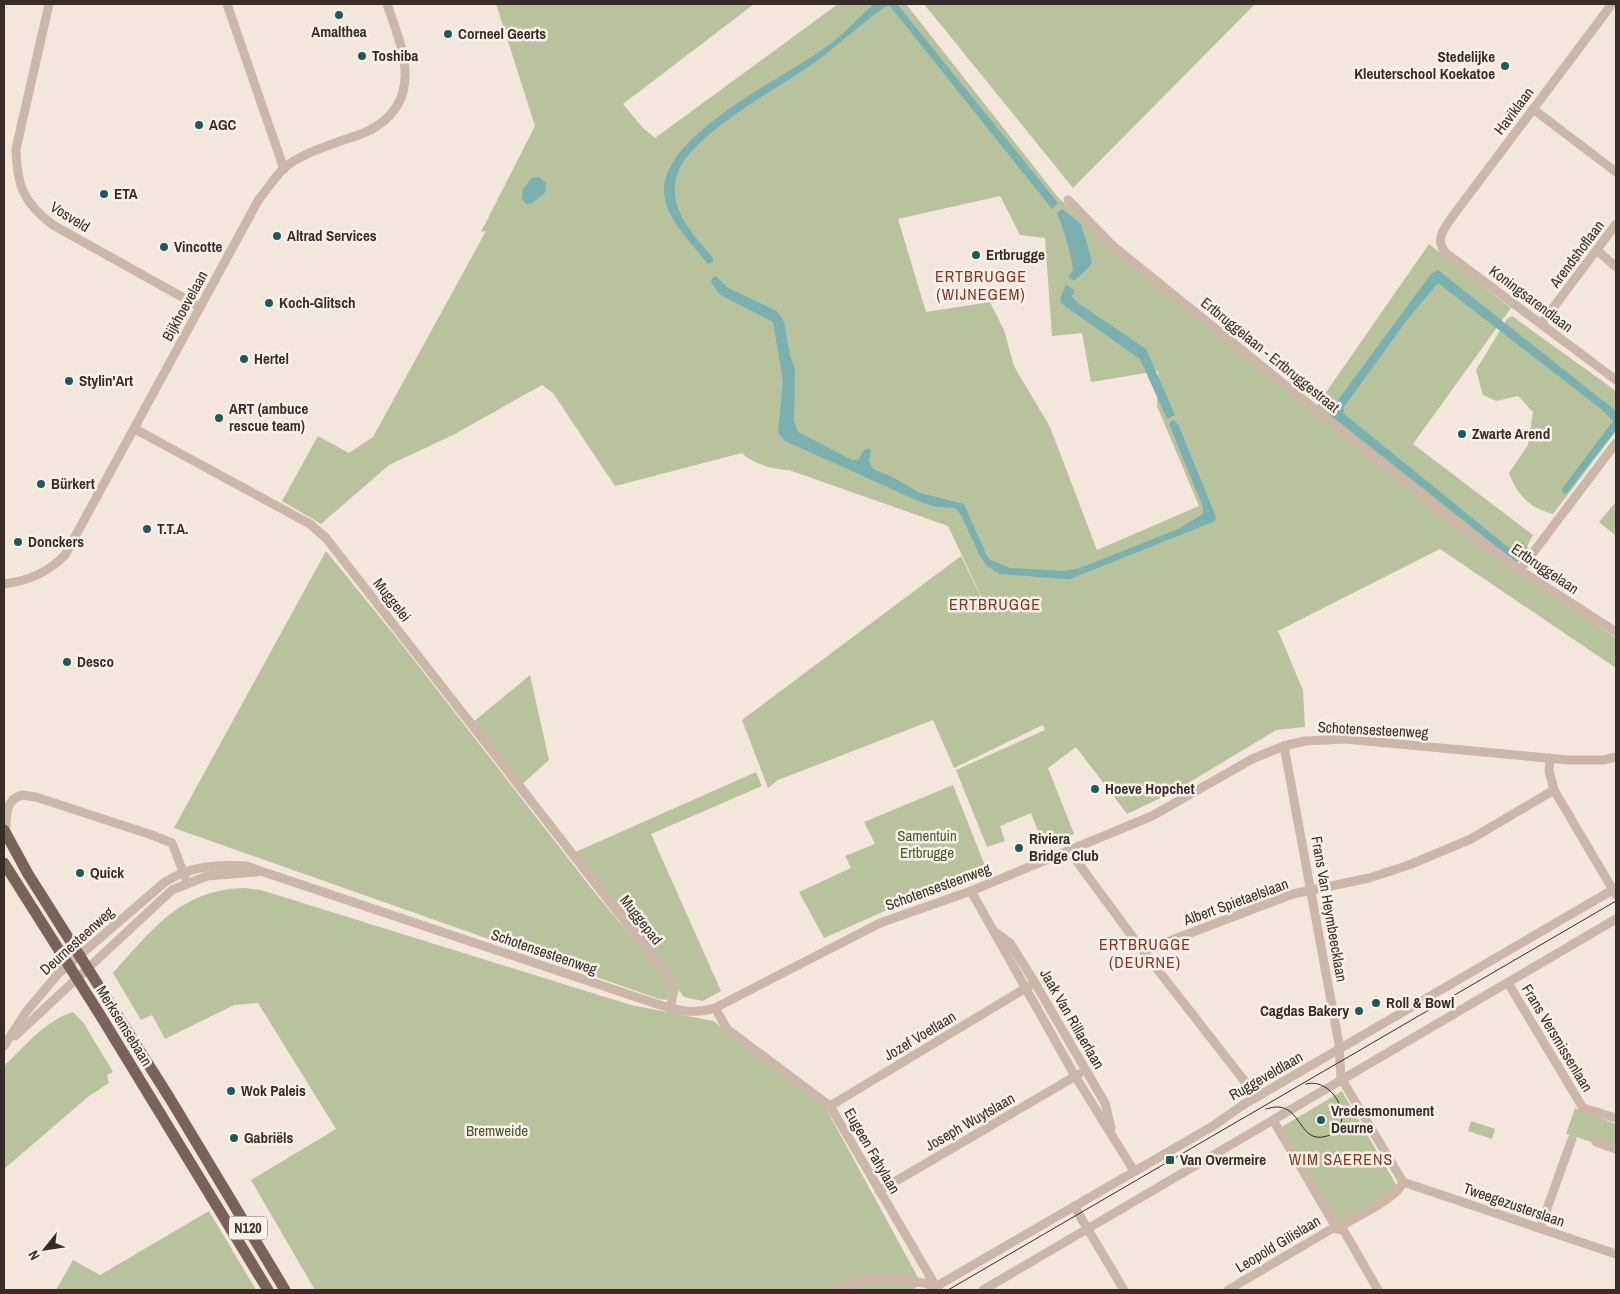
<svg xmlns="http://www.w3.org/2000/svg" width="1620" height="1294" font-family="'Archivo Narrow',sans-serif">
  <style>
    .green { fill: #b8c29c; fill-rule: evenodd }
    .water { fill: #7ab1b0 }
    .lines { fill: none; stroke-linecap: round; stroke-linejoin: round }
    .minor { stroke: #cbb6a8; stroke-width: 9 }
    .major { stroke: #7a6259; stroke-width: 11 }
    .tram { stroke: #382c28; stroke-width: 1 }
    .poi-dot { fill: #1c5a5b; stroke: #faf1e9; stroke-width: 2 }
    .labels { text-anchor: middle; stroke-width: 5; stroke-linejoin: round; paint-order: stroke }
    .shield { fill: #faf1e9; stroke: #726762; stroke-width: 1 }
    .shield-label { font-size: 14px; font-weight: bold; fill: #382c28 }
    .poi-label { font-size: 15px; font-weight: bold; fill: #382c28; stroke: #faf1e9; text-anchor: start }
    .street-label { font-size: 15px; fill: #382c28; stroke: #faf1e9 }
    .park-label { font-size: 15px; fill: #49572b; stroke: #faf1e9 }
    .neighbourhood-label { font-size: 16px; letter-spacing: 1px; fill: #89321f; stroke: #faf1e9 }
  </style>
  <rect width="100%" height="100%" fill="#f3e7dc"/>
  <g class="green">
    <path d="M496,4H754L623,104L642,127L655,138L838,4H906L1057,196L1098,236L1313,411L1429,244L1511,308L1413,444L1533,535L1515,569L1616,638V668L1440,549L1278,631L1303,690L1305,727L1276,730L1177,790L1127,814L1076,747L1048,768L1074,834L1044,847L1031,813L1000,826L1005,841L987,847L956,770L1045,730L1043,725L954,768L933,720L778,780L768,788L742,720L961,556L992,619L948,526L789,470C775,470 751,463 742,453L615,486L553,393L542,385L453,435L389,465L321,524L282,501L318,436L349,453L373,437L486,231L481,232L535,126ZM1000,196L1020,235L1045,238L1052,336L1082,333L1091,382L1158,371L1157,406L1199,506L1097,550L1050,427L1014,366L1004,330L990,302L926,312L898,219Z"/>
    <path d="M924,4H1255L1073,188Z"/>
    <path d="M1512,316L1616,391V431L1553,514C1530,508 1517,495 1509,473L1528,445L1533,412L1518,396L1496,401L1483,395L1476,370L1507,319Z"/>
    <path d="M1614,504L1616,506V536L1599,522Z"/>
    <path d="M326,551L400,642L592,889L668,981L671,995L666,1000L659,999L174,828Z"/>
    <path d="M530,675L549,760L520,786L471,724Z"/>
    <path d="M756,772L762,786L651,834L721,991L703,1001L684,997L571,854Z"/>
    <path d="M953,785L987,871L905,902L824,938L799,892L851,868L845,856L875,844L864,822Z"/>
    <path d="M244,888L261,890L631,1005L713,1021L822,1101L921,1283L913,1290H315L251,1180L336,1129L258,1003L234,1005L165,1039L152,1015L141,1020L113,973C153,929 180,890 244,888Z"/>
    <path d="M73,1012L83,1022L113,1072L107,1075L109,1083L89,1096L4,1169V1066C24,1047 46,1020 73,1012Z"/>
    <path d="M1342,1091L1398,1188L1338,1224L1280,1128Z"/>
    <path d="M1575,1108L1616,1124V1146L1592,1142L1566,1134Z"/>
    <path d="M1471,1121L1495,1129L1492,1139L1468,1131Z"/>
    <path d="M209,1211L256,1290H56L73,1260L100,1275Z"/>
  </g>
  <g class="water">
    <path d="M874,4H897L1058,203L1052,209L890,6L885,7C858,26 834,49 807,68C773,91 683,139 676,179C669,211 694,235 713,258V262L708,264C692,243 664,218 664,190C665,132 788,76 829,45C845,33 859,17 874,4Z"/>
    <path d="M539,177L546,183L545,193L532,203L526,204L522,199L523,189L532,178Z"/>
    <path d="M1062,209L1081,224L1092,261L1090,266L1074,281L1068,277L1073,270C1070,249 1065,233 1057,213Z"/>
    <path d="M1438,270L1616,411V430L1566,494L1561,490L1613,421L1601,409L1438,283L1407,320L1344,407L1343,413L1514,552L1522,542L1529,549L1516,562L1339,422L1331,416L1330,411L1431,274Z"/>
    <path d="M716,276L728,288L777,311L784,322L790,355L795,370L794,421L798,432L852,460H858L864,450L869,448L871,451L869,461L873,469L892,477L920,493L964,504L987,556L991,560L1010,568L1064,571L1080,568L1178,529L1203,514V507L1169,424L1173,420L1178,424L1216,517L1215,521L1070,579H1064L1000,574L987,566L981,558L961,515L955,508L936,507L923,503L785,441L778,433L783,381L773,322L719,294L711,282L712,278Z"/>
    <path d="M1066,285L1074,290L1072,297L1078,303L1146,349L1175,415L1167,419L1140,359L1062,304L1060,299Z"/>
  </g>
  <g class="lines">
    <g class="minor">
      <path d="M49,4L16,149C17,185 23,203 53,225L200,307"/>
      <path d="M227,4L284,169"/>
      <path d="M1612,4L1455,213C1446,226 1433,239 1446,253L1616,380"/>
      <path d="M1533,109L1616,172"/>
      <path d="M1068,200L1113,246L1460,526L1520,570L1616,632"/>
      <path d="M1597,250L1616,267"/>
      <path d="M1541,324L1616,224"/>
      <path d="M135,429L310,524L326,538L670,979L674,990L670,1009"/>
      <path d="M1520,570L1616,443"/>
      <path d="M4,584C28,581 48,573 65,555L259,199C267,190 274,178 283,169C297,156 321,148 338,142C351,137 366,134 377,126C424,95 401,45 387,4"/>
      <path d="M1284,746L1339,1044L1341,1078"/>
      <path d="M1550,758L1549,771L1554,790L1616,895"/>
      <path d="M5,832C8,816 3,801 22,795L36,797L152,835L172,843L185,877"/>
      <path d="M1070,852L1143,951L1257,1097"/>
      <path d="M971,891L1075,1076L1134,1171"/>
      <path d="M994,931L1010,943L1035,983L1105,1103L1111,1128"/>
      <path d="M1143,951L1293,894L1369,878L1409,865L1471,839L1554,790"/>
      <path d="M1508,983L1583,1108L1616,1118"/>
      <path d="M715,1008L727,1029L830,1106L938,1290"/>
      <path d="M15,1036L172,890L207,876L257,872"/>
      <path d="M4,1046L26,1012L58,974L165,882C190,866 217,864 246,866L654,1003C675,1010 693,1015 715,1008L880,923L971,891L1152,816L1252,759L1284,746L1305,741L1345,739L1568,760H1603L1616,757"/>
      <path d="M1341,1078L1403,1182"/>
      <path d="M830,1106L1029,986"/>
      <path d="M1273,1120L1337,1229C1354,1217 1396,1200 1403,1182"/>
      <path d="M1596,1142L1616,1149"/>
      <path d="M1403,1182L1616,1254"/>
      <path d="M879,1191L1079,1074"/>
      <path d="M1074,1206L1124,1290"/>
      <path d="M1540,1228L1572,1139"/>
      <path d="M839,1290C866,1273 900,1280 930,1284"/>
      <path d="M930,1290L1213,1126L1243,1105L1616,888"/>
      <path d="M983,1290L1616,919"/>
      <path d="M1228,1290L1333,1228L1344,1231L1378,1290"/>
    </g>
    <g class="major">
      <path d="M4,830L28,874L169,1097L285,1290"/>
      <path d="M4,863L102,1018L268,1290"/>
    </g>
    <g class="tram">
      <path d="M1266,1109C1303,1096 1296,1146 1327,1136C1359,1126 1334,1076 1306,1084"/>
      <path d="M948,1290L1616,901"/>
    </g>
  </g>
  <g class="poi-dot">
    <circle cx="339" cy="15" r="5"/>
    <circle cx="448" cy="34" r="5"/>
    <circle cx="362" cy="56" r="5"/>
    <circle cx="1505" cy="66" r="5"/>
    <circle cx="199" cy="125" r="5"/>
    <circle cx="104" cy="194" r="5"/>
    <circle cx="277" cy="236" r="5"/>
    <circle cx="164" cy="247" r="5"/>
    <circle cx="976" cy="255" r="5"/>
    <circle cx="269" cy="303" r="5"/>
    <circle cx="244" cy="359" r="5"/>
    <circle cx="69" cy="381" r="5"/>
    <circle cx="219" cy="418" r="5"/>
    <circle cx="1462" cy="434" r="5"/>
    <circle cx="41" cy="484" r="5"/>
    <circle cx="147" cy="529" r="5"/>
    <circle cx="18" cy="542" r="5"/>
    <circle cx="67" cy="662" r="5"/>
    <circle cx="1095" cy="789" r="5"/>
    <circle cx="1019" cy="848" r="5"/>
    <circle cx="80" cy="873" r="5"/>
    <circle cx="1376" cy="1003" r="5"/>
    <circle cx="1359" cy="1011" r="5"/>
    <circle cx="231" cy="1091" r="5"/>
    <circle cx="1321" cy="1120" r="5"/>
    <circle cx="234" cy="1138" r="5"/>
    <rect x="1165" y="1155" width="10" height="10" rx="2.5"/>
  </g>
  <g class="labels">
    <rect class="shield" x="229" y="1216.5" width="38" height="23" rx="4"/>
    <g class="shield-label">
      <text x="248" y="1233">N120</text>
    </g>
    <g class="poi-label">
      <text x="339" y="37" text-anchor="middle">Amalthea</text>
      <text x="458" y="39">Corneel Geerts</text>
      <text x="372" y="61">Toshiba</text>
      <text x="1495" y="62" text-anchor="end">Stedelijke<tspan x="1495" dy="17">Kleuterschool Koekatoe</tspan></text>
      <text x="209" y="130">AGC</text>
      <text x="114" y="199">ETA</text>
      <text x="287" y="241">Altrad Services</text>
      <text x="174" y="252">Vincotte</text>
      <text x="986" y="260">Ertbrugge</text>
      <text x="279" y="308">Koch-Glitsch</text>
      <text x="254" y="364">Hertel</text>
      <text x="79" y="386">Stylin'Art</text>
      <text x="229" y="414">ART (ambuce<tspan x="229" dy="17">rescue team)</tspan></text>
      <text x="1472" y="439">Zwarte Arend</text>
      <text x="51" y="489">Bürkert</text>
      <text x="157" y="534">T.T.A.</text>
      <text x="28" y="547">Donckers</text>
      <text x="77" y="667">Desco</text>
      <text x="1105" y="794">Hoeve Hopchet</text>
      <text x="1029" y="844">Riviera<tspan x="1029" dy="17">Bridge Club</tspan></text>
      <text x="90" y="878">Quick</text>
      <text x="1386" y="1008">Roll &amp; Bowl</text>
      <text x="1349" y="1016" text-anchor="end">Cagdas Bakery</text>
      <text x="241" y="1096">Wok Paleis</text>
      <text x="1331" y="1116">Vredesmonument<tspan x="1331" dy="17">Deurne</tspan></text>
      <text x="244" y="1143">Gabriëls</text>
      <text x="1180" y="1165">Van Overmeire</text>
    </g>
    <g class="street-label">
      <text transform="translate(1514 111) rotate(-53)" y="5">Haviklaan</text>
      <text transform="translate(70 217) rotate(32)" y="5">Vosveld</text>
      <text transform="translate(1577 254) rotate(-53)" y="5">Arendshoflaan</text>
      <text transform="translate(1531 299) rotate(37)" y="5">Koningsarendlaan</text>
      <text transform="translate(185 306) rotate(-61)" y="5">Bijkhoevelaan</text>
      <text transform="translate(1270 355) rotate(39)" y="5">Ertbruggelaan - Ertbruggestraat</text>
      <text transform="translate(1545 569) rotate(34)" y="5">Ertbruggelaan</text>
      <text transform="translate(392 600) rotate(52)" y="5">Muggelei</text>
      <text transform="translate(1373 730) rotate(3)" y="5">Schotensesteenweg</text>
      <text transform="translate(938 887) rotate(-20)" y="5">Schotensesteenweg</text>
      <text transform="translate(1236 902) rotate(-20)" y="5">Albert Spietaelslaan</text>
      <text transform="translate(1329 909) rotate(80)" y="5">Frans Van Heymbeecklaan</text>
      <text transform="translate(641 920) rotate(52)" y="5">Muggepad</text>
      <text transform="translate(77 941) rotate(-42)" y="5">Deurnesteenweg</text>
      <text transform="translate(544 952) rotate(19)" y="5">Schotensesteenweg</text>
      <text transform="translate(1072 1019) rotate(60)" y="5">Jaak Van Rillaerlaan</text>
      <text transform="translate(124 1026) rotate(58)" y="5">Merksemsebaan</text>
      <text transform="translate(920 1036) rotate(-31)" y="5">Jozef Voetlaan</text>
      <text transform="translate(1557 1038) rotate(59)" y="5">Frans Versmissenlaan</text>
      <text transform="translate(1266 1076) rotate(-30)" y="5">Ruggeveldlaan</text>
      <text transform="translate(970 1122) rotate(-30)" y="5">Joseph Wuytslaan</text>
      <text transform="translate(872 1151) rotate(60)" y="5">Eugeen Fahylaan</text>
      <text transform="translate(1514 1205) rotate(19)" y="5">Tweegezusterslaan</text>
      <text transform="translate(1278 1244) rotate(-31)" y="5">Leopold Gilislaan</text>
    </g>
    <g class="park-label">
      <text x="927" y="841">Samentuin<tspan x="927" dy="17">Ertbrugge</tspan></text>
      <text x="497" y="1136">Bremweide</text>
    </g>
    <g class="neighbourhood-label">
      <text x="981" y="282">ERTBRUGGE<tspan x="981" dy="18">(WIJNEGEM)</tspan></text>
      <text x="995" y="610">ERTBRUGGE</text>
      <text x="1145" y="950">ERTBRUGGE<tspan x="1145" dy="18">(DEURNE)</tspan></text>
      <text x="1341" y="1165">WIM SAERENS</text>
    </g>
  </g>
  <rect width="1620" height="1294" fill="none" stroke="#382c28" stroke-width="10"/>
  <g transform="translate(45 1249) rotate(240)" stroke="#faf1e9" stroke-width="4" paint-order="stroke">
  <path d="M0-4L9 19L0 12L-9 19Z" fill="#382c28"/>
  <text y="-8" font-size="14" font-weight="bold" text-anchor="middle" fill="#382c28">N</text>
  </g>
</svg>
